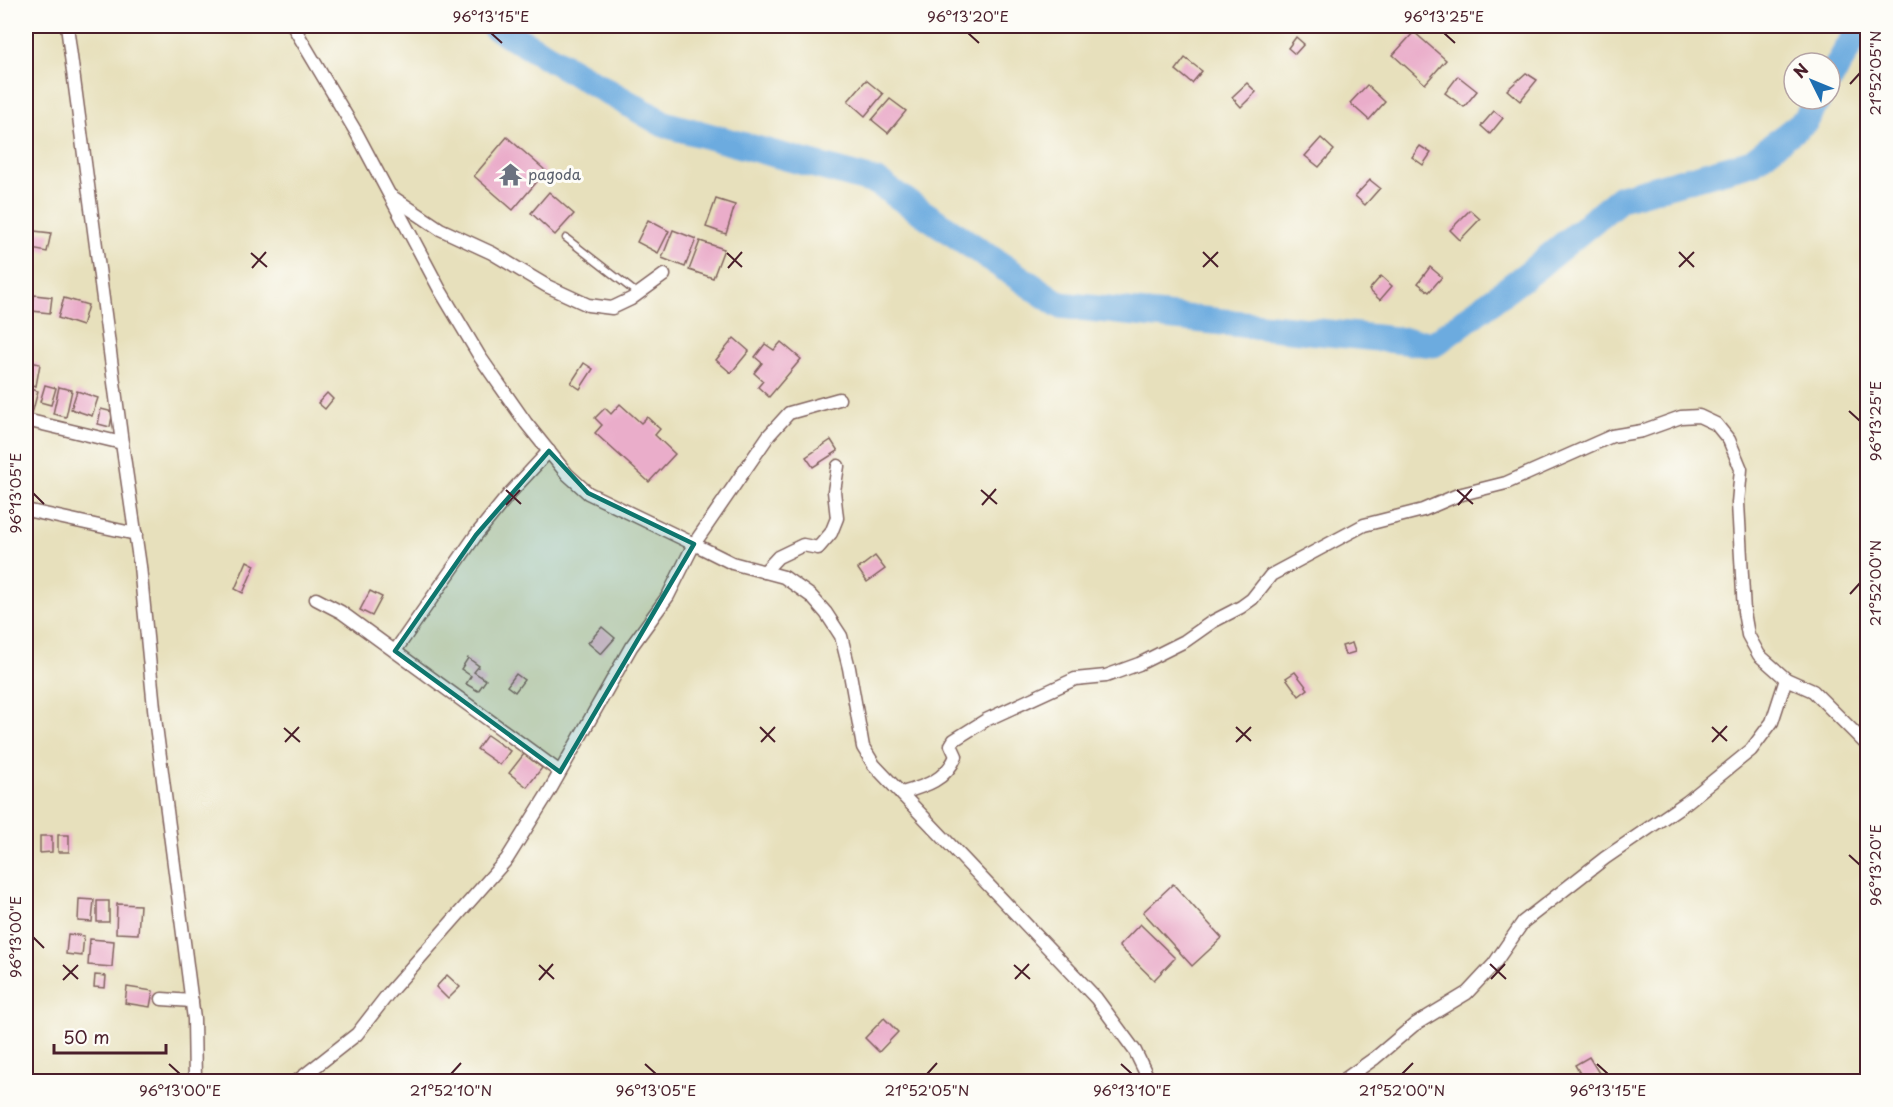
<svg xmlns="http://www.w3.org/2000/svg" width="1893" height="1107" font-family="'Playpen Sans',sans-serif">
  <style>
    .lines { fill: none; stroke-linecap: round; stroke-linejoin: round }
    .river { stroke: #6cabdf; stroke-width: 27 }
    .building { fill: #eaadca }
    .service-casing { stroke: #81635e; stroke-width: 9 }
    .minor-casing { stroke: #81635e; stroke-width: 15 }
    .service { stroke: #fff; stroke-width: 6 }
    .minor { stroke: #fff; stroke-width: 12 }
    .marked { fill: #0f766e; fill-opacity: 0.2; stroke: #0f766e; stroke-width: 4.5; stroke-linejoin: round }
    .ticks { fill: none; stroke: #4a1f2b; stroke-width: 2 }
    .labels { text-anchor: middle; stroke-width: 6; stroke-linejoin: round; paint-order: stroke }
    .worship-label { font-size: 15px; fill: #5b616d; stroke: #fdfcf7; text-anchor: start }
    .neatline { fill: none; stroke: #4a1f2b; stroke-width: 2 }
    .ticks-label { font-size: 15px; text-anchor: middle; fill: #4a1f2b }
  </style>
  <rect width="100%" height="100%" fill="#fdfcf7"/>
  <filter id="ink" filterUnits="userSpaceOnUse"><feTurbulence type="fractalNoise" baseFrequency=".0167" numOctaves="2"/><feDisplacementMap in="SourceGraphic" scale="12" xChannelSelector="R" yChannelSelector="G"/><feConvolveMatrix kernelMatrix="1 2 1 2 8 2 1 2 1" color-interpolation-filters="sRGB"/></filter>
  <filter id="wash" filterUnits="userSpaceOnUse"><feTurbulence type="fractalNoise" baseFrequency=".008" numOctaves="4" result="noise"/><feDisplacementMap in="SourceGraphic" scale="24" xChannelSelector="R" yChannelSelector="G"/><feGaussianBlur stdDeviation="1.35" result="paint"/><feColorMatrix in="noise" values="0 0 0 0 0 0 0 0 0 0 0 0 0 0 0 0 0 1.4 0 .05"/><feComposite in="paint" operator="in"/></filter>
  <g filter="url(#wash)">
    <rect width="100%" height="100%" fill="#e7e0bc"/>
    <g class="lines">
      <g class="river">
        <path d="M494,26L664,124L877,182L1060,305L1434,344L1533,270L1621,198L1752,162L1806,120L1818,99"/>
        <path d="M1830,79L1861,26"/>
      </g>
    </g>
    <g id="blocks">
      <g class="building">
        <path d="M1414,32L1446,60L1425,84L1393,55Z"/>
        <path d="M1296,37L1304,44L1295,54L1288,48Z"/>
        <path d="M1185,58L1202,71L1192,83L1176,70Z"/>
        <path d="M1526,73L1537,80L1520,101L1507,90Z"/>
        <path d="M1458,76L1477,91L1464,107L1445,93Z"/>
        <path d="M866,80L883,94L865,116L848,101Z"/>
        <path d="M1247,83L1256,92L1241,107L1232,97Z"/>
        <path d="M1367,85L1385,102L1369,120L1350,103Z"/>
        <path d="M890,99L906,111L888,133L872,120Z"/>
        <path d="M1494,111L1503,118L1490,134L1481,126Z"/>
        <path d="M507,137L546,171L513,210L474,176Z"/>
        <path d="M1321,138L1334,150L1319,167L1305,156Z"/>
        <path d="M1420,146L1431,153L1423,165L1412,157Z"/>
        <path d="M1370,180L1380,188L1365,205L1355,196Z"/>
        <path d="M549,192L574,214L555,235L531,213Z"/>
        <path d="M716,199L735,205L726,234L706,227Z"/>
        <path d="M1470,210L1480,219L1460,240L1450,230Z"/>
        <path d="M648,220L669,231L658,253L637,242Z"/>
        <path d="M673,230L696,239L685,267L662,258Z"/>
        <path d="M34,231L51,233L47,252L31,249Z"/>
        <path d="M700,241L724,249L713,278L689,270Z"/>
        <path d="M1430,267L1442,277L1429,292L1418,283Z"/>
        <path d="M1381,276L1392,286L1380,300L1369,290Z"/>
        <path d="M34,295L52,297L50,313L32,311Z"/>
        <path d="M64,298L88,305L82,326L58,318Z"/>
        <path d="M734,338L749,351L731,373L716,360Z"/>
        <path d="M781,342L801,359L769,397L758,387L763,381L754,373L762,363L755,357L765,344L774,350Z"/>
        <path d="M26,361L40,364L36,386L26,384Z"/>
        <path d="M584,363L593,369L580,389L571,383Z"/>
        <path d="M45,385L56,388L51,405L40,402Z"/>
        <path d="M59,387L72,390L66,417L53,414Z"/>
        <path d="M26,388L38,391L32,414L26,412Z"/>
        <path d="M77,391L98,398L92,416L71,409Z"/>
        <path d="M327,393L333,399L325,409L318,403Z"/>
        <path d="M620,404L641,423L647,417L660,429L655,435L675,454L649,482L595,433L602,425L595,418L605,408L611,414Z"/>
        <path d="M101,409L113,412L110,427L98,424Z"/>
        <path d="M831,440L838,451L813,467L806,457Z"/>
        <path d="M875,556L885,569L867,582L858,569Z"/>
        <path d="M247,561L255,565L243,593L235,589Z"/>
        <path d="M370,591L382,597L372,616L360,610Z"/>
        <path d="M602,627L615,638L601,654L588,643Z"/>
        <path d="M1352,643L1355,652L1345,655L1342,646Z"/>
        <path d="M468,658L479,666L474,672L486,680L478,691L466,684L471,676L461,669Z"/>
        <path d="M1295,672L1308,689L1299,696L1286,678Z"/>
        <path d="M516,674L524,680L515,692L507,686Z"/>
        <path d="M487,735L510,751L500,765L477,749Z"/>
        <path d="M524,754L542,768L527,787L509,773Z"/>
        <rect x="58" y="835" width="11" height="17"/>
        <path d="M40,836H52V852L40,853Z"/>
        <path d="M1173,884L1222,938L1192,966L1143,912Z"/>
        <path d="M79,899L94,900L92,922L78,921Z"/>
        <rect x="97" y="901" width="12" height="21"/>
        <path d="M117,904L140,905L138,934L116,933Z"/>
        <path d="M1140,924L1175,958L1154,980L1119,946Z"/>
        <path d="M68,934L84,936L82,956L66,954Z"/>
        <path d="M90,939L114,941L112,967L88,965Z"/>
        <path d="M95,975L106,976L105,988L94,987Z"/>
        <path d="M447,975L460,987L448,999L436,987Z"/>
        <path d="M127,987L153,991L150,1007L125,1003Z"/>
        <path d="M884,1018L898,1032L879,1052L865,1038Z"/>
        <path d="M1589,1057L1599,1073L1585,1082L1575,1065Z"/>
      </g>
    </g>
  </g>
  <g filter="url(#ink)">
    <use href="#blocks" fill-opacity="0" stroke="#81635e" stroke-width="1.5"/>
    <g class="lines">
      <defs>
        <path id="service" d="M566,238L638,294"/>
        <g id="minor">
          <path d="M67,26L122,443L140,566L155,718L194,1019L195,1082"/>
          <path d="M293,26L356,132L440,290L480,357L526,423L567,474L588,493L694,544L769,435L789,413L839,399"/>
          <path d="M391,196L440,229L492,253L547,286L588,305L612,308L631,299L664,275"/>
          <path d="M26,420L122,443"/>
          <path d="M26,510L136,534"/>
          <path d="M764,572L778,557L803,545L818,548L831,533L837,518L834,491L838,466"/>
          <path d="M316,599L341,612L560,772"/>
          <path d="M395,651L476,535L510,493L549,451"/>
          <path d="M1786,679L1813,691L1868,746"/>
          <path d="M902,793C926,786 946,780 956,756L951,745L954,740L986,720L1075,679L1106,676L1139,664L1185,641L1212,622L1241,607L1252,599L1271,575L1364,525L1423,510L1458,495L1506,483L1612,436L1642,431L1681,417L1699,416L1716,424L1729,440L1741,469L1738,503L1744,612L1748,635L1759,655L1786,679L1772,722L1751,750L1687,802L1605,858L1523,922L1494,964L1467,993L1414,1025L1375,1058L1341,1082"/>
          <path d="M162,999L192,1001"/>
          <path d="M296,1082L357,1034L388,994L507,859L550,790L631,647L668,596L694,544L732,563L784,577L811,596L826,613L841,636L849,668L863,747L874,765L1096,998L1135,1051L1150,1082"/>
        </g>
      </defs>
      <use href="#service" class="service-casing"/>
      <use href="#minor" class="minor-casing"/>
      <use href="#service" class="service"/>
      <use href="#minor" class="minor"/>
    </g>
  </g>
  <path class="marked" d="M549,451L588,493L694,544L560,772L395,651L476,535Z"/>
  <path class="ticks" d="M491,33L502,43M968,33L979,43M1444,33L1455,43M1850,84L1860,73M1203,252L1218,267M1679,252L1694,267M251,253L267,267M727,253L742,267M1203,267L1218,252M1679,267L1694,252M252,268L266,252M728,268L742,252M1849,411L1860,421M506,490L521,504M981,490L997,504M1457,490L1473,504M33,493L44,504M506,505L520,490M982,505L996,489M1458,505L1472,489M1850,594L1860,583M760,727L775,742M1236,727L1251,741M1712,727L1727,741M284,728L300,742M285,742L299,727M761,742L775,727M1236,742L1251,727M1712,742L1727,726M1849,855L1860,865M33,937L44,948M1490,964L1506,979M63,965L78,979M539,965L554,979M1014,965L1030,979M1015,979L1029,964M1491,979L1505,964M63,980L78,965M539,980L553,964M169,1064L180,1074M645,1064L656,1074M1121,1064L1132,1074M1597,1064L1608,1074M451,1074L461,1063M927,1074L937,1063M1402,1074L1413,1063"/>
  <defs>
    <symbol id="temple-bare" viewBox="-9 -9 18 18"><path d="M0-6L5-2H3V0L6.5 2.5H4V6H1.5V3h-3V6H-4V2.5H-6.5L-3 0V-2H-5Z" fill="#6b7280" stroke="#fdfcf7" stroke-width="2.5" paint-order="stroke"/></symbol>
  </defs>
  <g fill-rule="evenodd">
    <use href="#temple-bare" x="494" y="158" width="33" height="33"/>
  </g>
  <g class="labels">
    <g class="worship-label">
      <text x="528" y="180">pagoda</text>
    </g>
  </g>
  <rect width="1893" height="1107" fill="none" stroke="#fdfcf7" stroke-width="66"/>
  <g transform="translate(1812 81) rotate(313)"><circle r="28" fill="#fdfcf7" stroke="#b5a4a5" stroke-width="1.5"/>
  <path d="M0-4.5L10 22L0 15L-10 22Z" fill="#1f6fb2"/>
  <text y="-9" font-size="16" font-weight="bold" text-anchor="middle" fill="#4a1f2b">N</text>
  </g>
  <path d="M54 1044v9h112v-9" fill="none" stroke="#4a1f2b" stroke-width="3"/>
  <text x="63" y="1044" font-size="18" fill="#4a1f2b" stroke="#fdfcf7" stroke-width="4.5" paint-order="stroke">50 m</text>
  <rect x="33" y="33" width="1827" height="1041" class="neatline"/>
  <g class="ticks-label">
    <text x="491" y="22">96°13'15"E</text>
    <text x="968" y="22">96°13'20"E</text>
    <text x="1444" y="22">96°13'25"E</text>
    <text transform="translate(1876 73) rotate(-90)" y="5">21°52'05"N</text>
    <text transform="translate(1876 421) rotate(-90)" y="5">96°13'25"E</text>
    <text transform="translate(16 493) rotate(-90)" y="5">96°13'05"E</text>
    <text transform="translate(1876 583) rotate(-90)" y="5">21°52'00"N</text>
    <text transform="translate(1876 865) rotate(-90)" y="5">96°13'20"E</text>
    <text transform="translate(16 937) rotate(-90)" y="5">96°13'00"E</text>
    <text x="180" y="1096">96°13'00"E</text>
    <text x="451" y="1096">21°52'10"N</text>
    <text x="656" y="1096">96°13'05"E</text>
    <text x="927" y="1096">21°52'05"N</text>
    <text x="1132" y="1096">96°13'10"E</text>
    <text x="1402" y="1096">21°52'00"N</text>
    <text x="1608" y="1096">96°13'15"E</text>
  </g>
</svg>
